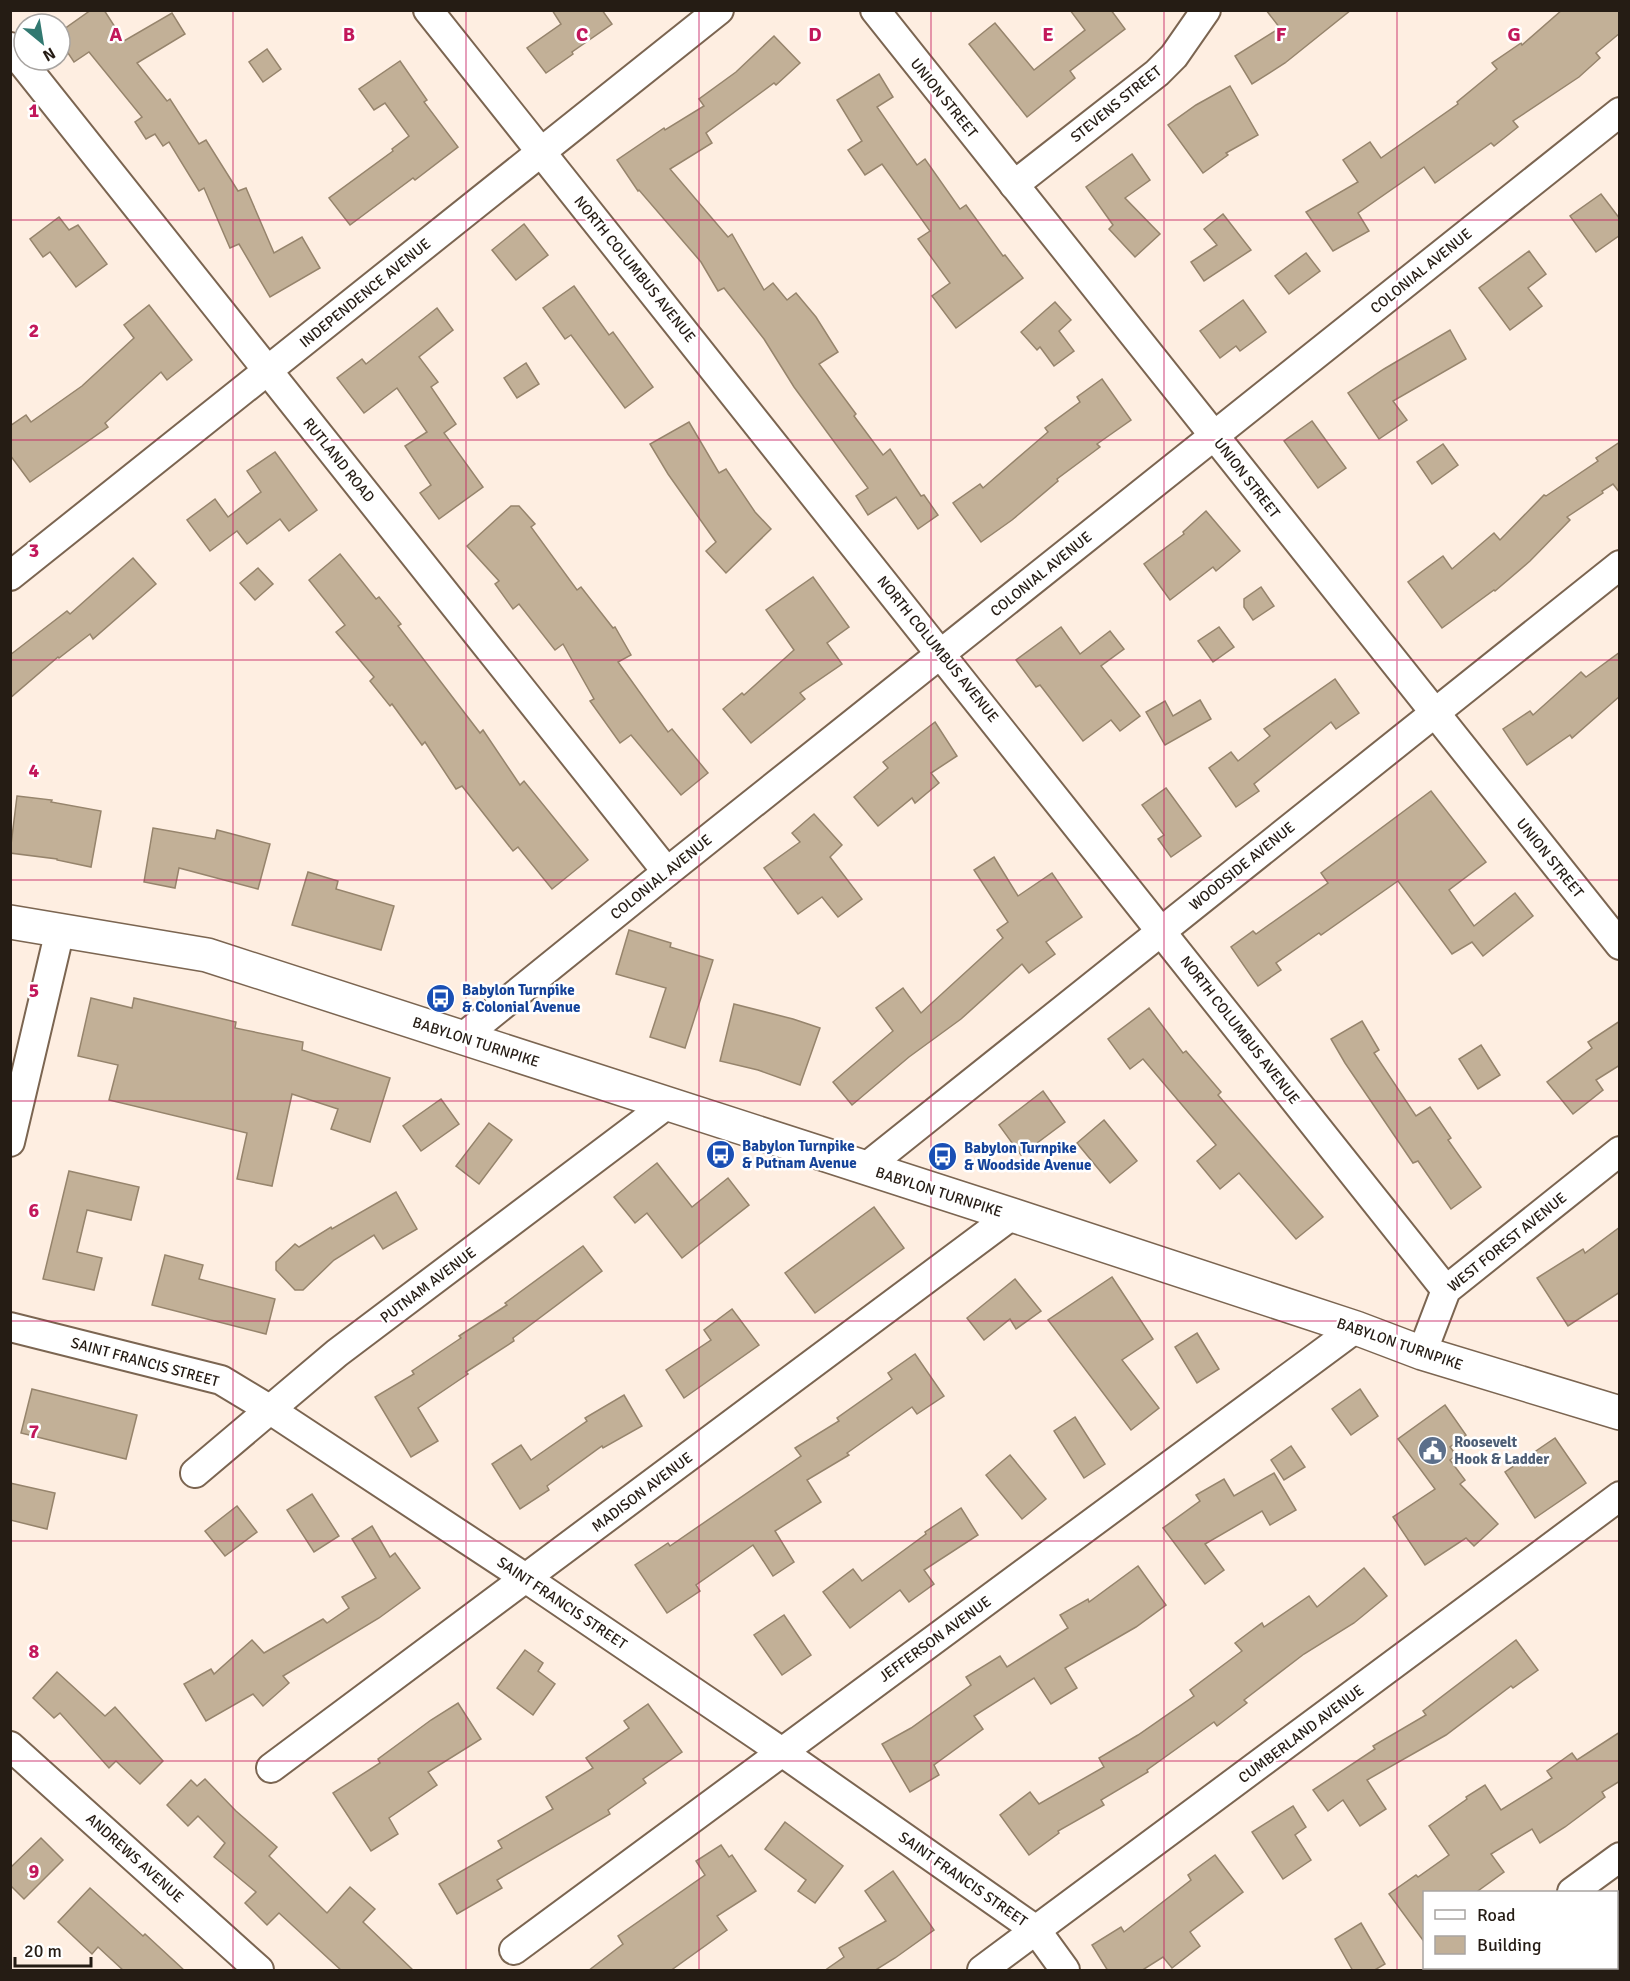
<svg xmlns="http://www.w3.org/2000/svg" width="1630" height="1981" font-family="Signika,sans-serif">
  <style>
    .building { fill: #c2b097; stroke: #96846c; stroke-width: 1.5 }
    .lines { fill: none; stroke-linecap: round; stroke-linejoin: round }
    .minor-casing { stroke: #7b6551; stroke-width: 32 }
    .major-casing { stroke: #7b6551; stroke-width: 36 }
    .minor { stroke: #fff; stroke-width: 28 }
    .major { stroke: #fff; stroke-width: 33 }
    .grid { fill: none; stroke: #c2185b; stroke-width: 1.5; stroke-opacity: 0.55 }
    .labels { text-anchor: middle; stroke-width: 5; stroke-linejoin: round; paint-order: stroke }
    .street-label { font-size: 15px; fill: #251c14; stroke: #fff }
    .transit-label { font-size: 15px; font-weight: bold; fill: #164399; stroke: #fff; text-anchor: start }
    .service-label { font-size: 15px; font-weight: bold; fill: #4e5e75; stroke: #fff; text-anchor: start }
    .grid-label { font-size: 20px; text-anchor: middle; font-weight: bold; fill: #c2185b; stroke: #fff; stroke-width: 5; stroke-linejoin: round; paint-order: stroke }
  </style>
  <rect width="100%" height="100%" fill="#feeee1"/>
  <g class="building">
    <path d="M91,10H104L124,41L172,13L185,34L137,63L167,101L170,99L199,144L206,140L238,191L246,188L274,253L302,237L320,268L270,297L239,244L230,248L204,188L199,191L169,142L163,146L155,134L146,139L135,122L142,117L89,52L74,62L60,41V32Z"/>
    <path d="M552,10H602L612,24L572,52L573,54L546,73L527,48L561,24Z"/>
    <path d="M1070,10H1111L1125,29L1070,71L1075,78L1027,117L969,44L995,23L1034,70L1085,30Z"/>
    <path d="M1266,10H1351L1285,63L1252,84L1235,56L1280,28Z"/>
    <path d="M1562,10H1620V33L1596,53L1600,58L1579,77L1513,121L1518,127L1494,146L1491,143L1435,183L1424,167L1358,213L1369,231L1333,251L1306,212L1358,182L1343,160L1370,142L1381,158L1458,104L1457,102L1497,69L1492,63L1521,43L1522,45Z"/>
    <path d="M774,36L800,63L776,85L774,83L706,133L712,143L670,169L728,237L732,234L764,290L773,283L787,300L796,293L816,317L838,352L819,364L856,414L854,416L883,455L890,449L921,496L924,495L938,515L918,529L896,497L868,515L856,496L868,488L794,387L764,339L724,288L718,291L701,262L639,190L638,191L617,160L664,128L665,130L704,106L699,99L736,72Z"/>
    <path d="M267,49L281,69L263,82L249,62Z"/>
    <path d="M400,61L427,100L424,102L458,147L415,180L413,178L350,225L329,198L393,151L392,149L409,136L385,103L374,110L359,89Z"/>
    <path d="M879,74L893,97L877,107L917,165L925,159L960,209L966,205L1003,256L1005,255L1023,278L956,328L932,296L950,283L918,239L930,231L882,164L865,175L848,150L862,141L837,100Z"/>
    <path d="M1230,86L1258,135L1226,153L1228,155L1203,173L1168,125L1196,105Z"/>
    <path d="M1132,154L1150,180L1125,198L1160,234L1135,257L1109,229L1113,225L1086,187Z"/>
    <path d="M1601,194L1620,219V235L1596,252L1570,216Z"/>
    <path d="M1223,214L1251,250L1204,281L1191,262L1217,245L1204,229Z"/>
    <path d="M59,217L69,230L78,225L107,264L76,287L50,252L43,257L30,239Z"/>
    <path d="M524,224L548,255L516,280L492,250Z"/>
    <path d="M1529,251L1546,274L1528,288L1542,306L1510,330L1479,288Z"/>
    <path d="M1306,253L1320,271L1289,294L1275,276Z"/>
    <path d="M574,286L609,335L613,332L653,387L625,408L571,335L565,339L543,308Z"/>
    <path d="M1243,300L1266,332L1240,351L1236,346L1220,358L1200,331Z"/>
    <path d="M1055,302L1071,320L1059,331L1074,351L1054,366L1040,347L1037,350L1021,332Z"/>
    <path d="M149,305L192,360L167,380L161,372L105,423L108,427L30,482L10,455V426L26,415L31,422L82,386L134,338L124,325Z"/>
    <path d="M437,308L453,330L419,357L438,382L431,387L456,424L444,433L483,487L439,519L420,493L431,485L405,446L427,432L397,388L364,413L337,378L362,359L366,364Z"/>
    <path d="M1450,330L1466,359L1393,401L1407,420L1379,439L1348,393L1384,369Z"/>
    <path d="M526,363L539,384L517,398L504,378Z"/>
    <path d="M1102,379L1131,420L1097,444L1100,447L1057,479L1058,481L1012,520L981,542L953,503L980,484L983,488L1048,432L1045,428L1080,402L1077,397Z"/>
    <path d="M1312,421L1346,468L1318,488L1284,441Z"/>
    <path d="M689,422L719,473L726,469L755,512L771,529L726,573L706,551L716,542L668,474L650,444Z"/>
    <path d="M1620,442V493L1613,484L1602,491L1603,493L1567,517L1570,520L1530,561L1495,591L1494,590L1442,628L1408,582L1443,556L1452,569L1494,533L1500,540L1544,495L1546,496L1598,461L1596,458Z"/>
    <path d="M1443,444L1458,465L1432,484L1417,462Z"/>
    <path d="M275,452L317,510L289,531L280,519L247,544L237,531L210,551L187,520L215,499L228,517L261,492L247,471Z"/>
    <path d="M511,506H519L535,524L531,527L577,590L581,587L613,628L615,627L631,655L618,662L668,732L672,729L708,773L681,795L631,735L620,743L590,701L594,699L563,644L555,650L519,604L513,609L495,584L499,581L467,546Z"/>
    <path d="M1206,511L1240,551L1216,571L1213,567L1170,600L1144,564L1184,534L1183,532Z"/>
    <path d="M340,554L376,599L379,597L401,624L398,626L480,733L483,730L520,785L524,781L588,860L552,889L518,847L513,851L462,786L456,789L425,742L422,745L392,704L390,706L370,681L374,677L336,632L345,625L309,580Z"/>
    <path d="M133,558L156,584L93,639L90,634L59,658L58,657L10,698V655L67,611L70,614Z"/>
    <path d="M258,568L273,584L255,600L240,583Z"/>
    <path d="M813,577L849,627L827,643L842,664L800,693L805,699L751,743L723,709L742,693L744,695L794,650L766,610Z"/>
    <path d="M1261,587L1274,606L1253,620L1244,607V599Z"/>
    <path d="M1061,627L1080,654L1110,631L1124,649L1101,666L1140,716L1120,731L1111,720L1083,741L1040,685L1036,687L1016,660Z"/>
    <path d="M1219,627L1234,647L1213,662L1198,641Z"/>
    <path d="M1620,652V696L1572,738L1570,735L1527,765L1503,729L1530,711L1533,715L1581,672L1586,677Z"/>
    <path d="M1335,679L1359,713L1336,729L1331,722L1254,784L1259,791L1236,807L1209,768L1231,752L1238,761L1270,736L1264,729Z"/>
    <path d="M1200,700L1211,719L1165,745L1146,712L1165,701L1173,716Z"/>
    <path d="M935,722L957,756L931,773L939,783L915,803L912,798L878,826L854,797L888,768L883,762Z"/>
    <path d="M1166,788L1201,836L1171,857L1158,839L1164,835L1142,805Z"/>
    <path d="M1431,791L1486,862L1449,890L1474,926L1515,893L1533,916L1483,956L1472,942L1452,954L1398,881L1321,935L1319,933L1276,963L1281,970L1258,986L1231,947L1253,931L1256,934L1328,883L1321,873Z"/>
    <path d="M17,796L52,800L51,802L101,811L91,867L57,860V859L10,853Z"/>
    <path d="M814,814L842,845L830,857L862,899L838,917L822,897L798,914L764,868L800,842L792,833Z"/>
    <path d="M153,828L215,839L217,830L270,844L258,889L179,868L175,888L144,882Z"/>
    <path d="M994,857L1018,896L1052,873L1082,917L1046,942L1055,954L1029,973L1022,964L961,1019L909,1057L852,1105L833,1082L893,1031L876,1008L903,988L921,1013L1003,938L997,930L1008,922L974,870Z"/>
    <path d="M308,872L338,881L336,889L394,906L381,950L292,925Z"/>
    <path d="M629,930L671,943L670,947L713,960L685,1048L650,1037L666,988L616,974Z"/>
    <path d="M91,998L132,1008L134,998L236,1022L235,1028L303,1042L302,1050L390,1078L370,1142L331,1129L338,1109L292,1094L272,1186L237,1179L247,1133L109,1100L118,1065L78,1056Z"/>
    <path d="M734,1004L793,1019L820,1028L800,1085L758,1070L720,1061Z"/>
    <path d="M1149,1008L1183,1053L1186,1051L1221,1092L1218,1095L1323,1217L1296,1239L1239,1173L1220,1189L1197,1161L1216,1145L1143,1059L1130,1069L1108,1039Z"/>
    <path d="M1362,1021L1379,1050L1374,1053L1416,1116L1430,1107L1451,1138L1448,1140L1481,1187L1451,1209L1418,1161L1413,1163L1345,1063L1331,1039Z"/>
    <path d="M1620,1021V1065L1596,1080L1603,1090L1573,1114L1547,1082L1592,1048L1588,1042Z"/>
    <path d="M1481,1045L1500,1075L1478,1089L1459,1059Z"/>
    <path d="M1043,1091L1065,1122L1021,1155L999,1125Z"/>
    <path d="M441,1099L459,1124L421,1151L403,1126Z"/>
    <path d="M1104,1120L1137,1161L1110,1183L1077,1143Z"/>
    <path d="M489,1123L512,1140L479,1184L456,1166Z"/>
    <path d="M657,1163L692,1207L728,1178L749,1205L682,1258L647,1213L635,1223L614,1197Z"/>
    <path d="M69,1171L139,1187L131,1220L87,1210L77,1252L102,1258L94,1290L43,1279Z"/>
    <path d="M396,1192L417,1229L383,1249L374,1235L334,1260L303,1290H295L276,1270V1262L295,1244L299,1247L331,1227L332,1229Z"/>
    <path d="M874,1207L904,1248L815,1313L785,1273Z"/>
    <path d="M1620,1227V1292L1568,1326L1537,1278L1583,1249L1585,1253Z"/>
    <path d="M583,1246L602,1271L513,1338L514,1341L466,1372L468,1374L418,1408L438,1441L411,1457L375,1397L414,1374L412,1371L461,1338L459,1336L507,1305L505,1303Z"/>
    <path d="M165,1255L203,1265L199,1279L275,1299L266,1334L152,1305Z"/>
    <path d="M1112,1277L1153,1339L1122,1360L1159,1408L1131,1430L1048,1320Z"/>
    <path d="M1015,1279L1041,1311L1016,1329L1010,1319L984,1340L967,1318Z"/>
    <path d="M732,1309L759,1345L684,1398L666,1370L711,1340L704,1330Z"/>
    <path d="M1197,1333L1219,1369L1197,1383L1175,1347Z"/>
    <path d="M915,1354L944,1396L917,1414L912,1407L847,1453L849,1455L807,1480L821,1502L775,1531L794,1562L773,1576L753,1545L696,1585L700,1591L667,1613L635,1565L668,1543L670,1546L801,1456L795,1448L839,1421L837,1418L892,1379L888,1373Z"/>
    <path d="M32,1389L137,1415L126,1459L21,1433Z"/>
    <path d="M1360,1389L1378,1416L1351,1435L1332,1409Z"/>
    <path d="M624,1395L642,1426L603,1448L602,1446L547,1486L549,1490L520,1509L492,1464L521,1445L531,1460L587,1421L585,1418Z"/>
    <path d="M1445,1405L1466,1435L1450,1447L1456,1455L1450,1460L1465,1480L1460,1484L1498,1524L1474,1546L1466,1538L1425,1565L1393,1517L1435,1489L1398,1439Z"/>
    <path d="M1075,1417L1105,1464L1084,1478L1054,1431Z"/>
    <path d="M1555,1438L1586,1483L1535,1518L1505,1472Z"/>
    <path d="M1291,1446L1305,1467L1284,1480L1271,1460Z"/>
    <path d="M1010,1455L1046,1499L1022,1519L986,1475Z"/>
    <path d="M1274,1473L1296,1510L1270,1525L1262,1511L1205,1544L1224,1570L1205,1584L1163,1528L1200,1501L1196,1495L1224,1479L1234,1496Z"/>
    <path d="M10,1483L55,1493L47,1529L10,1520Z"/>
    <path d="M312,1494L339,1536L314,1552L287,1510Z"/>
    <path d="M237,1506L257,1532L225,1556L205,1531Z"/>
    <path d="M961,1508L978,1535L924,1570L934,1584L909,1602L900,1590L850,1628L823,1592L853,1569L862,1581L926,1534L925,1532Z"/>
    <path d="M372,1526L390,1557L395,1553L420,1588L379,1618L283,1676L289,1683L263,1706L253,1694L206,1721L184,1684L211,1669L214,1674L252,1640L264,1653L323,1619L327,1623L349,1608L342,1597L376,1578L352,1539Z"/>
    <path d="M1138,1566L1166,1605L1136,1627L1065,1668L1077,1688L1051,1704L1034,1678L974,1716L983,1729L934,1765L939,1775L910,1792L882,1744L911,1728L971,1685L966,1677L1000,1656L1007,1667L1068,1628L1060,1615L1088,1599L1089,1602Z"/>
    <path d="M1364,1568L1387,1596L1354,1623L1304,1654L1244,1700L1247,1703L1217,1726L1214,1722L1147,1770L1148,1772L1101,1800L1104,1805L1058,1831L1059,1833L1029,1855L1000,1815L1030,1792L1039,1804L1104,1767L1099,1758L1138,1735L1194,1696L1190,1690L1242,1651L1235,1643L1262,1623L1264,1627L1309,1596L1317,1607Z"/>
    <path d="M784,1615L811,1655L782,1675L754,1635Z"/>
    <path d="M1516,1640L1538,1670L1513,1688L1511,1686L1446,1735L1367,1780L1386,1809L1360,1826L1343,1800L1328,1811L1313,1790L1375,1749L1373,1746L1426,1715L1423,1711Z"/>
    <path d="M525,1650L543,1663L538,1671L555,1684L533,1715L497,1688Z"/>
    <path d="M57,1672L105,1716L115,1707L163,1761L140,1784L116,1761L109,1768L60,1713L54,1718L33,1698Z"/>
    <path d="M458,1703L481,1739L428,1772L437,1785L389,1818L398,1834L371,1851L333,1793L380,1763L378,1759L431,1720Z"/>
    <path d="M648,1704L682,1752L643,1779L646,1783L608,1810L610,1814L497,1880L502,1888L457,1914L439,1884L502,1848L498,1841L553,1809L546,1797L593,1768L586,1758L629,1728L624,1721Z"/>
    <path d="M1620,1732V1781L1602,1792L1605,1797L1565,1827L1540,1843L1532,1829L1491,1854L1504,1872L1475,1893H1425V1943L1389,1894L1416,1875L1418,1877L1449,1855L1429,1826L1467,1799L1466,1797L1485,1785L1501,1810L1552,1778L1547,1771L1572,1753L1577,1760Z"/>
    <path d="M205,1779L236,1811L277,1847L269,1856L327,1913L350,1887L375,1909L363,1922L414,1971H342L279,1913L267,1925L245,1903L256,1892L214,1857L225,1843L198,1816L188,1826L167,1805L191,1780L197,1786Z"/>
    <path d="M1293,1806L1306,1827L1295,1835L1311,1860L1283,1879L1252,1832Z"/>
    <path d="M785,1822L843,1866L815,1903L798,1891L806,1880L765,1849Z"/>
    <path d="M41,1838L63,1860L24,1899L10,1885V1868Z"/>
    <path d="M721,1845L729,1857L732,1855L756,1891L717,1916L727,1930L670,1971H588L623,1944L618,1936L705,1875L696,1861Z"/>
    <path d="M1215,1855L1243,1892L1190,1932L1200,1946L1172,1968L1163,1957L1141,1971H1108L1092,1945L1121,1927L1124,1932L1191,1880L1188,1875Z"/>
    <path d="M893,1871L934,1930L895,1958L874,1971H824L844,1957L839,1948L886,1921L865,1891Z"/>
    <path d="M90,1888L143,1936L145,1934L185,1971H124L98,1947L92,1954L58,1922Z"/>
    <path d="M1361,1923L1385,1964L1373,1971H1353L1335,1939Z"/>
  </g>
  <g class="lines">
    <defs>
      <g id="minor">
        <path d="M428,10L1446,1290"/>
        <path d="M875,10L1620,945"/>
        <path d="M10,47L667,872"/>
        <path d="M1014,185L1157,73L1174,56L1206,10"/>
        <path d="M10,576L719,10"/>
        <path d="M463,1037L667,872L1620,112"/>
        <path d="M10,1142L60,930"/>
        <path d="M865,1168L1620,565"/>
        <path d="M10,1327L221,1380L269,1409L527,1579L782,1752L1036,1930L1065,1970"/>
        <path d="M1422,1353L1446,1290L1620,1151"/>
        <path d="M195,1473L337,1353L666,1105"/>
        <path d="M10,1746L259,1970"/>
        <path d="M271,1768L1012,1215"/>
        <path d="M1572,1892L1620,1857"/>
        <path d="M514,1950L1356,1328"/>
        <path d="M982,1970L1620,1496"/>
        <path d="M1467,1970L1471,1968"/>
      </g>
      <path id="major" d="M10,922L207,955L1012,1215L1356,1328L1422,1353L1620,1413"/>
    </defs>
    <use href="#minor" class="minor-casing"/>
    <use href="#major" class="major-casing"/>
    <use href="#minor" class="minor"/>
    <use href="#major" class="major"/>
  </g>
  <path class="grid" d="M233,10V1970M466,10V1970M699,10V1970M931,10V1970M1164,10V1970M1397,10V1970M10,220H1620M10,440H1620M10,660H1620M10,880H1620M10,1101H1620M10,1321H1620M10,1541H1620M10,1761H1620"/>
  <defs>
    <symbol id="bus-disc" viewBox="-11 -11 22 22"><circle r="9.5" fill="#1a4fb4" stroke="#fff"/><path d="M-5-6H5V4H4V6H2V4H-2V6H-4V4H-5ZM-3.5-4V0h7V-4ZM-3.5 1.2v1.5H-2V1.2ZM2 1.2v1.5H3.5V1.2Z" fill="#fff"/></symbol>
    <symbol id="civic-disc" viewBox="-11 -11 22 22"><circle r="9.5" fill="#5c6f8a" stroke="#fff"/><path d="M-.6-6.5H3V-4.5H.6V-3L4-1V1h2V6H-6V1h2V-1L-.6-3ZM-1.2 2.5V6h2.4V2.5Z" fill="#fff"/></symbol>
  </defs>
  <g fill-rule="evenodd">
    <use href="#bus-disc" x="424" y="982" width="33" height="33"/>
    <use href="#bus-disc" x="704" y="1138" width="33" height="33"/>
    <use href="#bus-disc" x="926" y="1140" width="33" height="33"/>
    <use href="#civic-disc" x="1416" y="1434" width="33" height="33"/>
  </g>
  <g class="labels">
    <g class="street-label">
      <text transform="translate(944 98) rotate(51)" y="5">UNION STREET</text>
      <text transform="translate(1116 104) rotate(-39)" y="5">STEVENS STREET</text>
      <text transform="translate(635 269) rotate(51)" y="5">NORTH COLUMBUS AVENUE</text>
      <text transform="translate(1421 271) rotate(-39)" y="5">COLONIAL AVENUE</text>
      <text transform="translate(365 293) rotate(-39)" y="5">INDEPENDENCE AVENUE</text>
      <text transform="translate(339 460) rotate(51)" y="5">RUTLAND ROAD</text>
      <text transform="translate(1247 478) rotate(52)" y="5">UNION STREET</text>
      <text transform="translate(1041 574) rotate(-39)" y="5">COLONIAL AVENUE</text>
      <text transform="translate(938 649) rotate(51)" y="5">NORTH COLUMBUS AVENUE</text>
      <text transform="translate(1550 858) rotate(51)" y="5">UNION STREET</text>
      <text transform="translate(1242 866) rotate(-39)" y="5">WOODSIDE AVENUE</text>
      <text transform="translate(661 877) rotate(-39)" y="5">COLONIAL AVENUE</text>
      <text transform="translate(1240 1030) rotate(52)" y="5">NORTH COLUMBUS AVENUE</text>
      <text transform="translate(476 1042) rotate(18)" y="5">BABYLON TURNPIKE</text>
      <text transform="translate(939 1192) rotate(18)" y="5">BABYLON TURNPIKE</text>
      <text transform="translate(1507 1242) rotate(-39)" y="5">WEST FOREST AVENUE</text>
      <text transform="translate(428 1285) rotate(-37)" y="5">PUTNAM AVENUE</text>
      <text transform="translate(1400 1344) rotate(19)" y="5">BABYLON TURNPIKE</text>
      <text transform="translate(145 1362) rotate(15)" y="5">SAINT FRANCIS STREET</text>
      <text transform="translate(642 1492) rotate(-37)" y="5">MADISON AVENUE</text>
      <text transform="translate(562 1603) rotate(34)" y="5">SAINT FRANCIS STREET</text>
      <text transform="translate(935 1639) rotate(-36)" y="5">JEFFERSON AVENUE</text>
      <text transform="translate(1301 1734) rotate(-37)" y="5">CUMBERLAND AVENUE</text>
      <text transform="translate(135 1858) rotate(42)" y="5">ANDREWS AVENUE</text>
      <text transform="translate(963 1879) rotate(35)" y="5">SAINT FRANCIS STREET</text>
    </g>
    <g class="transit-label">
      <text x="462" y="995">Babylon Turnpike<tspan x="462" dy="17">&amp; Colonial Avenue</tspan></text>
      <text x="742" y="1151">Babylon Turnpike<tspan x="742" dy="17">&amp; Putnam Avenue</tspan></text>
      <text x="964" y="1153">Babylon Turnpike<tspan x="964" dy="17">&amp; Woodside Avenue</tspan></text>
    </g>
    <g class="service-label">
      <text x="1454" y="1447">Roosevelt<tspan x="1454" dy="17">Hook &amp; Ladder</tspan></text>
    </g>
  </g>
  <g class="grid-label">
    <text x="116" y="41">A</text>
    <text x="349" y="41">B</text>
    <text x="582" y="41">C</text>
    <text x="815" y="41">D</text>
    <text x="1048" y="41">E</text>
    <text x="1281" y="41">F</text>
    <text x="1514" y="41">G</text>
    <text x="34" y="117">1</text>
    <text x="34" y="337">2</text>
    <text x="34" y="557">3</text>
    <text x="34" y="777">4</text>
    <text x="34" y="997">5</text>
    <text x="34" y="1217">6</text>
    <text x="34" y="1438">7</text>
    <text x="34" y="1658">8</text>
    <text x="34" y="1878">9</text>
  </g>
  <rect width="1630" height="1981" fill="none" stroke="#251c14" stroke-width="24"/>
  <rect x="1423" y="1891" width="195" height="78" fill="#ffffff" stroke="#a8a4a1" stroke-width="1.5"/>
  <rect x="1435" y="1910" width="30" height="9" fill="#ffffff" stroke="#a8a4a1" stroke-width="1.5"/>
  <text x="1477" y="1921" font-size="18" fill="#251c14">Road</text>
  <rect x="1435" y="1936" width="30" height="18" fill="#c2b097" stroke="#a8a4a1" stroke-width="1.5"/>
  <text x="1477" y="1951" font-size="18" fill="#251c14">Building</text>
  <g transform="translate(42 42) rotate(150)"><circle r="28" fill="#ffffff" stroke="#a8a4a1" stroke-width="1.5"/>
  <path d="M0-4.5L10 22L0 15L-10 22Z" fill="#327971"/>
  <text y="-9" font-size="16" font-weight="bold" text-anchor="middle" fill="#251c14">N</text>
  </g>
  <path d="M15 1957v9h76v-9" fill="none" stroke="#251c14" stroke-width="3"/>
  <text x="24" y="1957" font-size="18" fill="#251c14" stroke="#ffffff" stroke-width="4.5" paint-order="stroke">20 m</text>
</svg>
